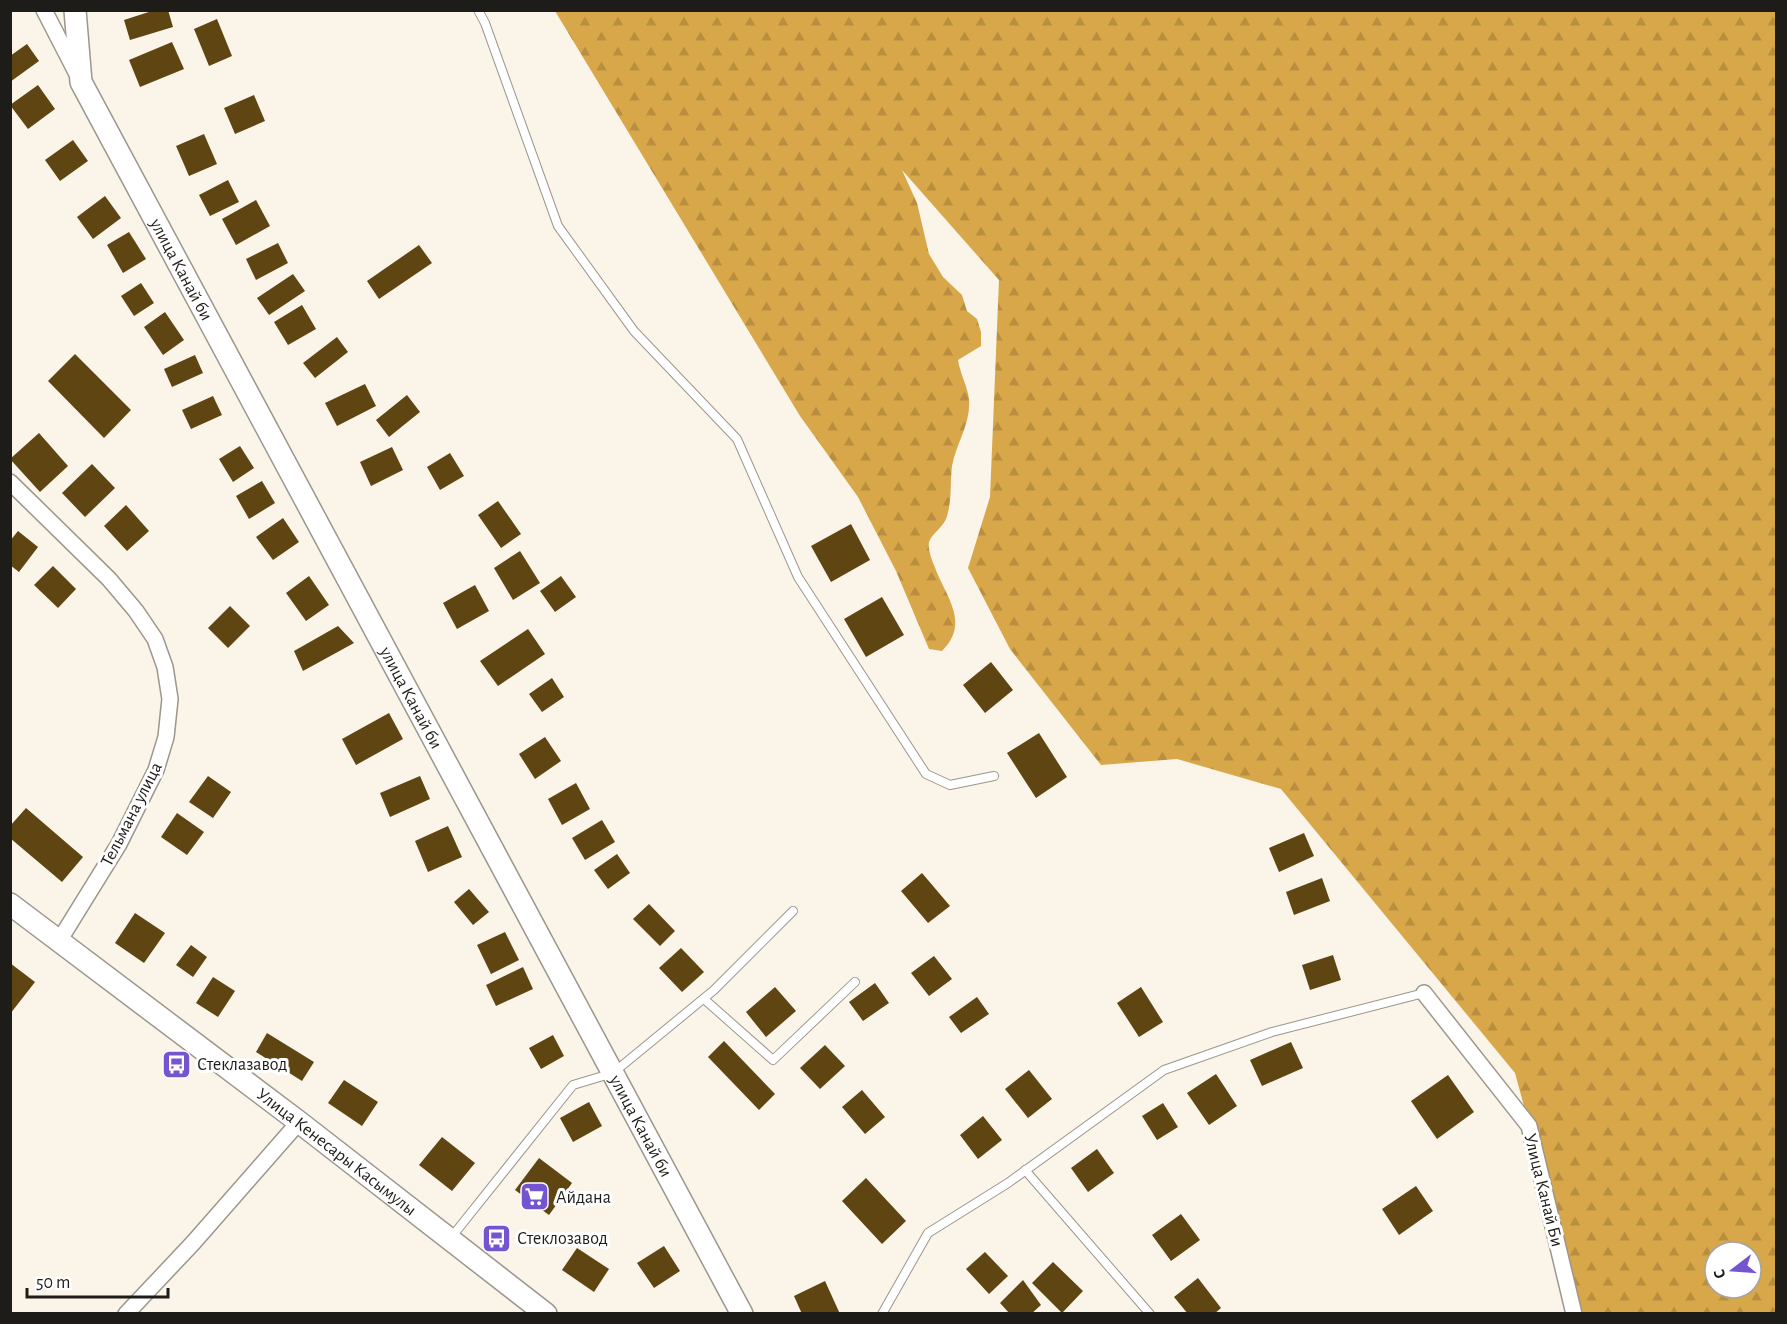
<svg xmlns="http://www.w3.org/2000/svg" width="1787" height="1324" font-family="'Alegreya Sans',sans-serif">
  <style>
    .forest { fill: url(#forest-firs); fill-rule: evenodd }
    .building { fill: #5e4512 }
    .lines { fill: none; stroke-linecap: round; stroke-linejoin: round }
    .lane-casing { stroke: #9c968c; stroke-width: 10 }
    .street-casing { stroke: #9c968c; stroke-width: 18 }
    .secondary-casing { stroke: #9c968c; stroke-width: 24 }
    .lane { stroke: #fff; stroke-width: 8 }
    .street { stroke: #fff; stroke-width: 15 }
    .secondary { stroke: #fff; stroke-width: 21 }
    .labels { text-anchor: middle; stroke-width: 6; stroke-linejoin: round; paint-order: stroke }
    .street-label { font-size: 18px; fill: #1e1c18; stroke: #fff }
    .poi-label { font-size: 18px; fill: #1e1c18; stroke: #fff; text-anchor: start }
  </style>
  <defs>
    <pattern id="forest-firs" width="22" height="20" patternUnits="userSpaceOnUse" patternTransform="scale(1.5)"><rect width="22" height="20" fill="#d8a749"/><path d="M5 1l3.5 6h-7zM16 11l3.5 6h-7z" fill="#b98f3f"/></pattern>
  </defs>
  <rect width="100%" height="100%" fill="#faf4e9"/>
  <path class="forest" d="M555,11H1776V1313H1580L1515,1073L1281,789L1177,759L1101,765L1010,649L968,568L990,497L999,280L902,170L917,203L929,254L943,277L962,295L967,311L977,319L981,332V346L958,360C960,374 968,387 969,400C971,423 956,444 952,466C950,482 952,500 947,516C945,526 932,533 929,542C928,549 931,558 934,565C945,596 971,622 942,651L929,649L896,571L858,497L800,416ZM1715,1252H1751V1288H1715Z"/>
  <g class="building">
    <path d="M155,10H168L173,27L130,40L124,20Z"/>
    <path d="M217,19L232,56L209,66L194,29Z"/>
    <path d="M172,42L184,69L140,87L129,60Z"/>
    <path d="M27,44L39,61L10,82V56Z"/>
    <path d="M38,85L55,109L28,129L10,105Z"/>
    <path d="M254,95L265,121L235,134L224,108Z"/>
    <path d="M204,134L217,164L189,176L176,146Z"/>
    <path d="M73,140L88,161L60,181L45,160Z"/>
    <path d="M228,180L239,202L210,216L199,195Z"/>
    <path d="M105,196L121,218L93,239L77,217Z"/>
    <path d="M256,200L270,226L236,245L222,219Z"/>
    <path d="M129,232L146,259L123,273L107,245Z"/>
    <path d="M278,243L288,263L256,280L246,259Z"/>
    <path d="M419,245L432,263L379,299L367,281Z"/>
    <path d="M293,274L305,291L269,315L257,298Z"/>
    <path d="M141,283L154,303L134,316L121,296Z"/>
    <path d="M302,305L316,329L288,345L274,322Z"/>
    <path d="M165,312L184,340L163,355L144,327Z"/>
    <path d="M337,337L348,352L315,378L303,363Z"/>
    <path d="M75,354L131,410L104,438L48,381Z"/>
    <path d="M195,355L203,373L172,387L164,369Z"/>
    <path d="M365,384L376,406L337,426L325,403Z"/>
    <path d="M407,395L420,412L389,437L376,420Z"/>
    <path d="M213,396L222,415L191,429L182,410Z"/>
    <path d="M39,433L68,466L40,492L10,459Z"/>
    <path d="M240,446L254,468L233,482L219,459Z"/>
    <path d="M392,447L403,470L371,486L360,462Z"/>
    <path d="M450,453L464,476L440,490L427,467Z"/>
    <path d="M92,464L115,488L85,517L62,493Z"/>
    <path d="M262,481L275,503L249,519L236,496Z"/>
    <path d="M498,501L521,534L501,548L478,515Z"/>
    <path d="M126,505L149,531L127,551L104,526Z"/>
    <path d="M283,518L299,542L273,560L256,537Z"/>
    <path d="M851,524L870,560L831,582L811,546Z"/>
    <path d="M18,531L38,547L19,572L10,565V541Z"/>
    <path d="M520,551L540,583L513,600L494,568Z"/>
    <path d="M53,566L76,589L58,608L34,585Z"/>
    <path d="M309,576L329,605L306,621L286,593Z"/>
    <path d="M561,576L576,597L555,612L540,591Z"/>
    <path d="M475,585L489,611L457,629L443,603Z"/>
    <path d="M882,597L904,635L866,657L844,619Z"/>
    <path d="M230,606L250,626L228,648L208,628Z"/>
    <path d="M338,626L354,643L303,671L294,651Z"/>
    <path d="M528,629L545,654L498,686L480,661Z"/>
    <path d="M991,662L1013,690L985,713L963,685Z"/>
    <path d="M552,678L564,697L542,712L529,694Z"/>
    <path d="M389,713L403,739L356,765L342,739Z"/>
    <path d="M1039,733L1067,777L1036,798L1007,753Z"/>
    <path d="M545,737L561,761L535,779L519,754Z"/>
    <path d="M208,776L231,792L213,818L189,802Z"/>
    <path d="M420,776L430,799L390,817L380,793Z"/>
    <path d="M576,783L590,809L562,825L548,799Z"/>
    <path d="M26,808L83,857L62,882L10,838V826Z"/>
    <path d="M177,813L204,832L187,855L161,837Z"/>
    <path d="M602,820L615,842L585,860L572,838Z"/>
    <path d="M448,826L462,857L428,872L415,841Z"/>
    <path d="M1304,833L1314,856L1279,872L1269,848Z"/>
    <path d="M617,854L630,873L608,889L594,870Z"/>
    <path d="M922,873L950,906L928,923L901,891Z"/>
    <path d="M1322,878L1330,901L1294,915L1286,892Z"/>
    <path d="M469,889L489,912L473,925L454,902Z"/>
    <path d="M649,904L675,931L660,946L633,919Z"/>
    <path d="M135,913L165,933L144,963L115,943Z"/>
    <path d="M505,932L519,960L491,974L477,945Z"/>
    <path d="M191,945L207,957L193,977L176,965Z"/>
    <path d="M681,948L704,972L682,992L659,968Z"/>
    <path d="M1333,955L1341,980L1310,990L1302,965Z"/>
    <path d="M934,956L952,979L929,996L911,973Z"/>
    <path d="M10,963L35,982L10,1014Z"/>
    <path d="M523,967L533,989L496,1006L486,985Z"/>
    <path d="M213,977L235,991L218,1017L196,1003Z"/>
    <path d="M875,983L889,1003L863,1021L849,1002Z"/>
    <path d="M775,987L796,1011L766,1037L746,1012Z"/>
    <path d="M1141,987L1163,1022L1139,1037L1117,1003Z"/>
    <path d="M977,997L989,1014L961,1033L949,1017Z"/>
    <path d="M267,1033L314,1062L302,1081L256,1052Z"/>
    <path d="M553,1035L564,1056L541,1069L529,1048Z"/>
    <path d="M724,1041L775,1094L759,1110L708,1057Z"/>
    <path d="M1291,1042L1303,1068L1262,1086L1250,1060Z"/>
    <path d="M825,1045L845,1066L820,1089L800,1068Z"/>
    <path d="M1029,1070L1052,1099L1028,1118L1005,1089Z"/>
    <path d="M1216,1074L1237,1106L1209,1125L1187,1093Z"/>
    <path d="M1448,1075L1474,1112L1437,1139L1411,1101Z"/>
    <path d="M344,1080L378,1102L362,1126L328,1103Z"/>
    <path d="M862,1090L885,1117L865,1134L842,1107Z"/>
    <path d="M589,1102L602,1126L573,1142L560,1118Z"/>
    <path d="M1163,1103L1178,1127L1157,1140L1142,1116Z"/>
    <path d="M983,1116L1002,1140L978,1159L960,1135Z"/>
    <path d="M442,1137L475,1163L452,1191L419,1165Z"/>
    <path d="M1097,1149L1114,1173L1088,1192L1071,1168Z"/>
    <path d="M539,1158L572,1183L549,1215L515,1190Z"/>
    <path d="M866,1178L906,1221L882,1244L842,1201Z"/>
    <path d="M1416,1186L1433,1211L1399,1235L1382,1209Z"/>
    <path d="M1181,1214L1200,1240L1171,1261L1152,1235Z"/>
    <path d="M664,1246L680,1271L654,1288L637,1263Z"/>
    <path d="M577,1248L609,1269L594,1292L562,1270Z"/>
    <path d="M985,1252L1008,1276L989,1294L966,1269Z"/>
    <path d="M1053,1262L1083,1291L1062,1313L1032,1283Z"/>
    <path d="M1198,1278L1221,1308L1214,1314H1188L1174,1297Z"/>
    <path d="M1023,1280L1041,1305L1031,1314H1010L1000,1303Z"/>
    <path d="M825,1281L840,1314H802L794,1296Z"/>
  </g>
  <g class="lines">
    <defs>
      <g id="lane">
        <path d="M478,10L485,23L558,226L634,331L737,439L798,577L926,774L950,785L994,776"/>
        <path d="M704,999L773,1060L855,982"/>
        <path d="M1025,1170L1150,1314"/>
        <path d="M450,1239L573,1085L613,1073L714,990L793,911"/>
        <path d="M882,1314L928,1233L1008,1183L1164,1070L1272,1032L1424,993"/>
      </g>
      <g id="street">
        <path d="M44,10L78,76"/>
        <path d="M10,482L109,579L136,611L155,639L165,667L170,699L166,737L156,770L119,844L59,941"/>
        <path d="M1424,993L1529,1126L1574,1314"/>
        <path d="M126,1314L193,1243L299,1122"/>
      </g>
      <g id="secondary">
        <path id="s1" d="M75,10L81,82L742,1314"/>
        <path id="s2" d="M10,904L299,1122L546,1314"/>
      </g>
    </defs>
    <use href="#lane" class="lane-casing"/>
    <use href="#street" class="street-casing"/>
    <use href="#secondary" class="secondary-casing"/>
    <use href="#lane" class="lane"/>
    <use href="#street" class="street"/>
    <use href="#secondary" class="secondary"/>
  </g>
  <defs>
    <symbol id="bus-square" viewBox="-11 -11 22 22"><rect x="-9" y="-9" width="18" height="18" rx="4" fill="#7455cf" stroke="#fff"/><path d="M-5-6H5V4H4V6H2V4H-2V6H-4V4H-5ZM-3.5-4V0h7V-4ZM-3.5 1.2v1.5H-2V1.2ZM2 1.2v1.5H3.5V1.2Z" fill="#fff"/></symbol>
    <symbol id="supermarket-square" viewBox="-11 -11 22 22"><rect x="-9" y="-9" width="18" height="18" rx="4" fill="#7455cf" stroke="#fff"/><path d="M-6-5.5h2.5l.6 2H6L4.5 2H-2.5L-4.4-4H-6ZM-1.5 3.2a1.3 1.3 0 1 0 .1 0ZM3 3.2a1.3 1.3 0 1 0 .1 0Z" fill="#fff"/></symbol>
  </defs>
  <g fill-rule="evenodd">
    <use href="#bus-square" x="160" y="1048" width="33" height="33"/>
    <use href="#supermarket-square" x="518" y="1180" width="33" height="33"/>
    <use href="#bus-square" x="480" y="1222" width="33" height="33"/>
  </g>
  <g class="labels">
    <g class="street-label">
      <text dy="6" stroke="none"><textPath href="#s1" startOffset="285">улица Канай би</textPath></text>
      <text dy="6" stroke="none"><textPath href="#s1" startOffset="771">улица Канай би</textPath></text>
      <text transform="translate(131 814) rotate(-63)" y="6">Тельмана улица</text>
      <text dy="6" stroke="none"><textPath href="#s1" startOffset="1257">улица Канай би</textPath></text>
      <text dy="6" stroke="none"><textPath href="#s2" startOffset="410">Улица Кенесары Касымулы</textPath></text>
      <text transform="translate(1544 1190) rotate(76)" y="6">Улица Канай Би</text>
    </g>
    <g class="poi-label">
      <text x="197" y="1070">Стеклазавод</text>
      <text x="556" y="1203">Айдана</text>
      <text x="517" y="1244">Стеклозавод</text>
    </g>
  </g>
  <rect width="1787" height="1324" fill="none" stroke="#1e1c18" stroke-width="24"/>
  <g transform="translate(1733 1270) rotate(253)"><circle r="28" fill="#ffffff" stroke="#a5a4a3" stroke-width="1.5"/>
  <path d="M0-4.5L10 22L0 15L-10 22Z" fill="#7455cf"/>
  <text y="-9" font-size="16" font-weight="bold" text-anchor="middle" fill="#1e1c18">С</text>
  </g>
  <path d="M27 1288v9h141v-9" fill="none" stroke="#1e1c18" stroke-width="3"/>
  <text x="36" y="1288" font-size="18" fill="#1e1c18" stroke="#ffffff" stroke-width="4.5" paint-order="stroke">50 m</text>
</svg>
